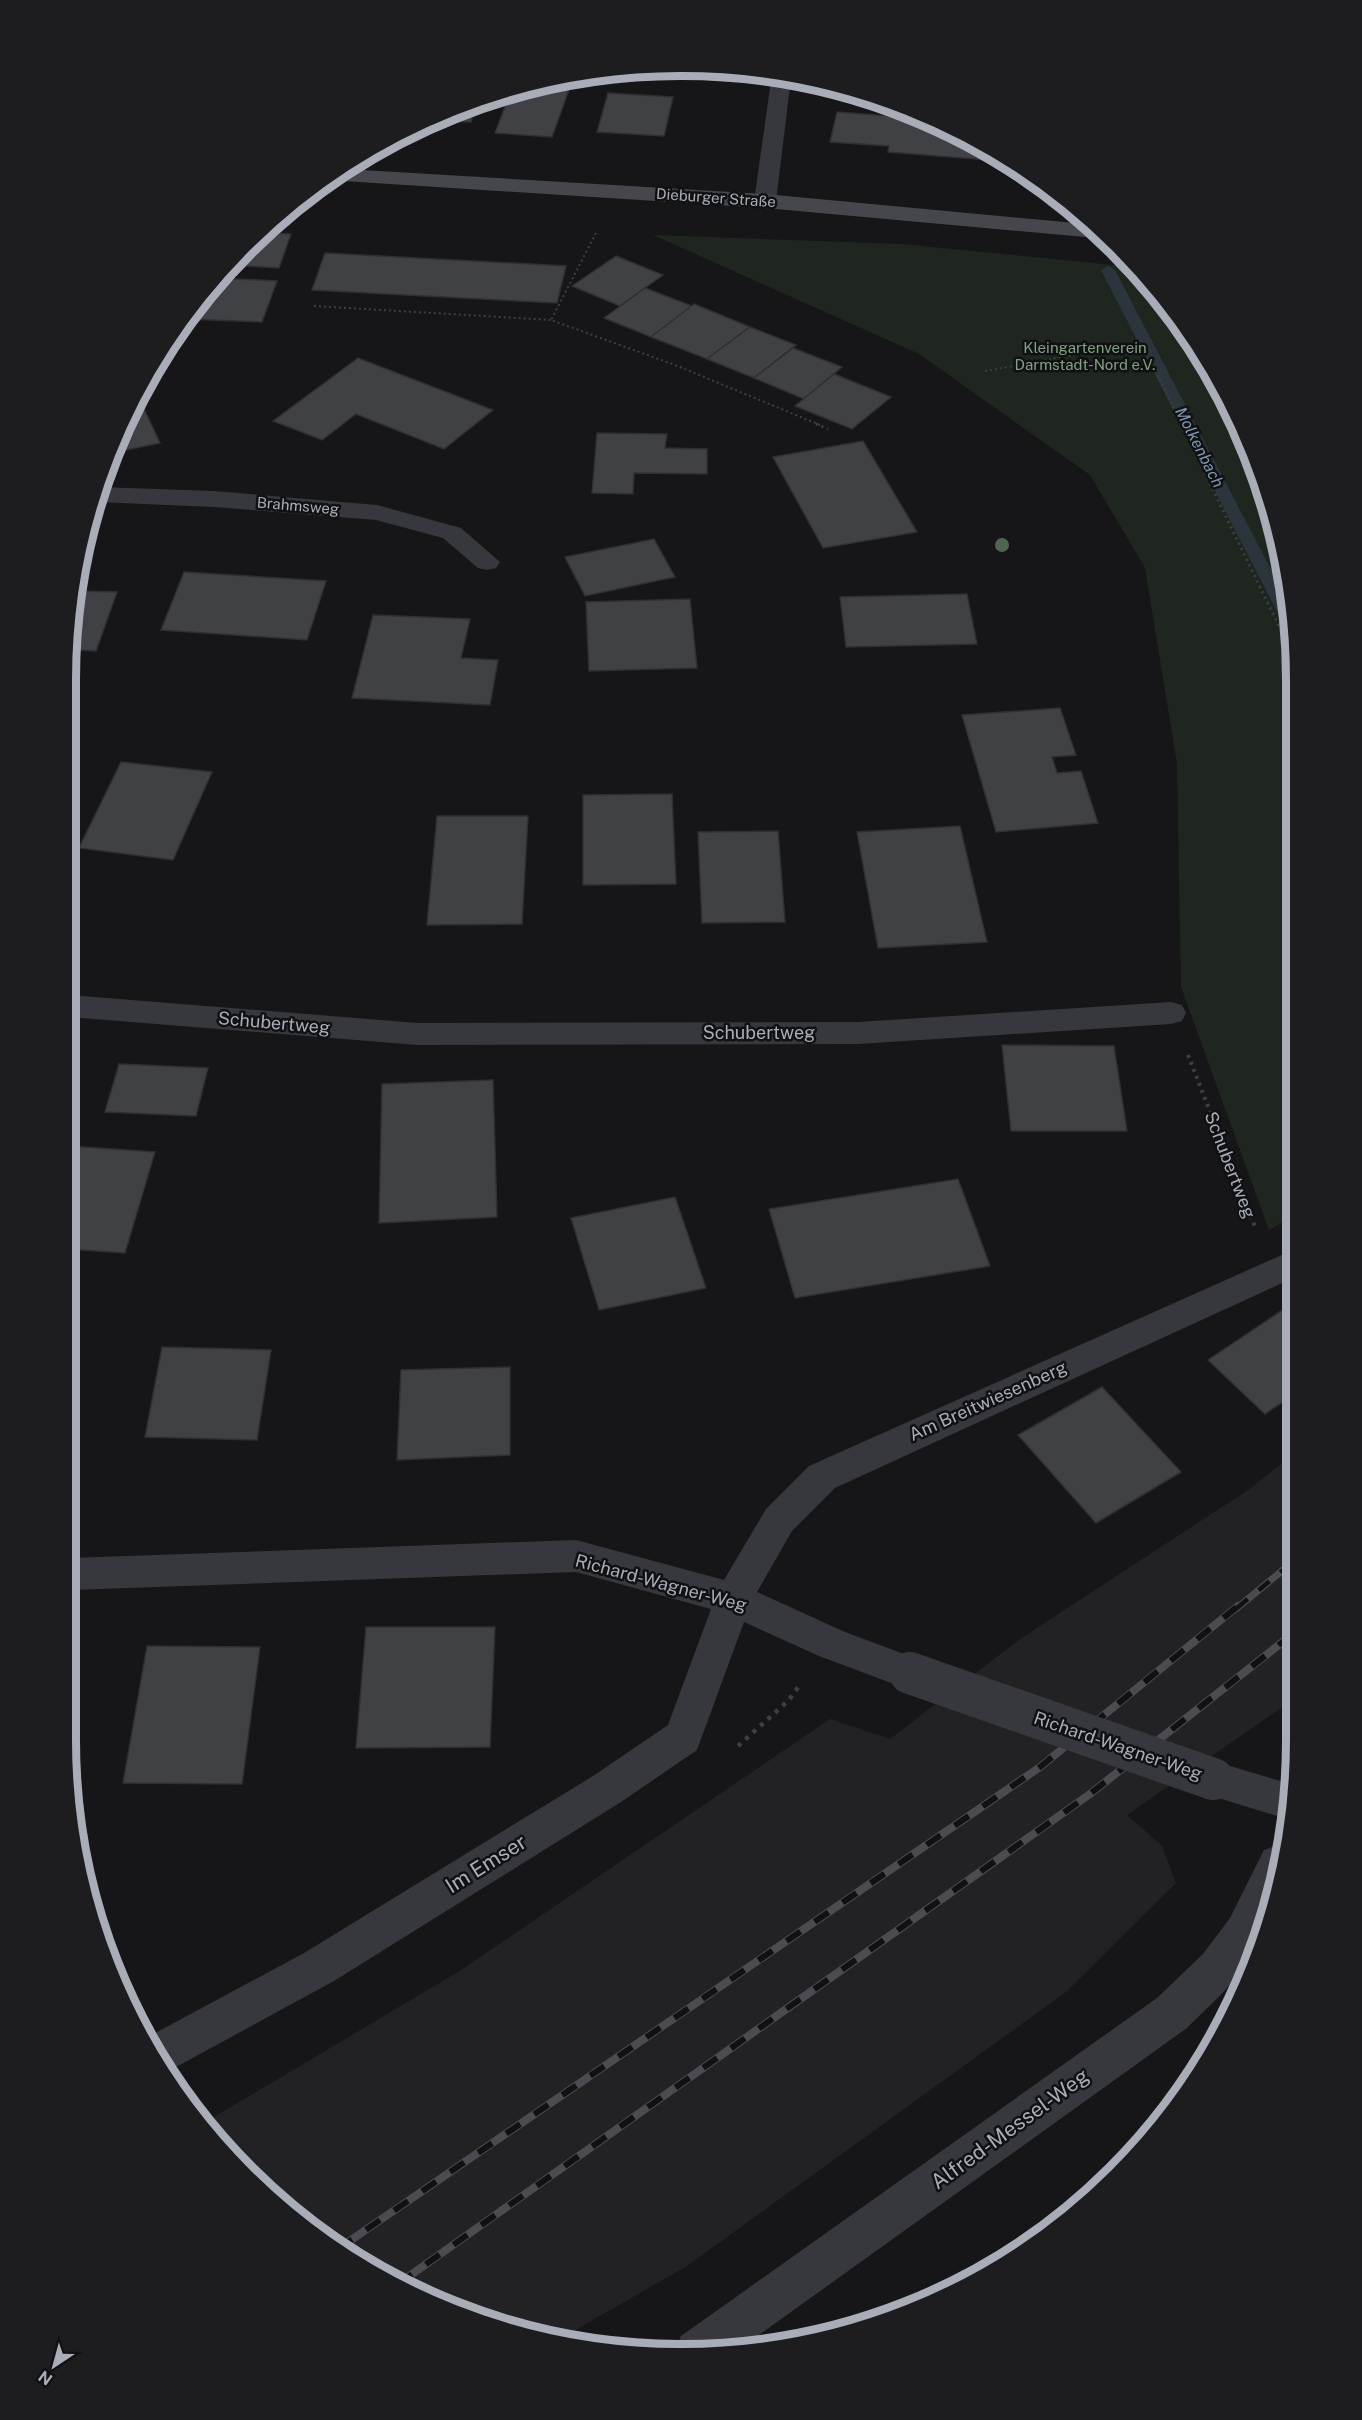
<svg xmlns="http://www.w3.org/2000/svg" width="1362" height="2420" font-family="'Public Sans',sans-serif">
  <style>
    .built { fill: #222225 }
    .green { fill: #1e261f }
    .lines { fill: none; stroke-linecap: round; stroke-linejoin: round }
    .stream { fill: #2c353c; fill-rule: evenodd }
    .building { fill: #404145; stroke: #303034; stroke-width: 1.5 }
    .path-far3 { stroke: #3d3f44; stroke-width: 2; stroke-dasharray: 2 3; stroke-linecap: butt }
    .path-far2 { stroke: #3d3f44; stroke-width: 3; stroke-dasharray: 2 4; stroke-linecap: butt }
    .path-far1 { stroke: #3d3f44; stroke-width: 4; stroke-dasharray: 3 4.5; stroke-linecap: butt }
    .path { stroke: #3d3f44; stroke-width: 4.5; stroke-dasharray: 4 6; stroke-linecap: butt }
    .minor { fill: #37383d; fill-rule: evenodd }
    .secondary { fill: #45474d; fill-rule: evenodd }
    .rail-far1-casing { stroke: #4a4c52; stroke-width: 7 }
    .rail-casing { stroke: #4a4c52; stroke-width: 8 }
    .rail-far1 { stroke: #111113; stroke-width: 4.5; stroke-dasharray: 14; stroke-linecap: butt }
    .rail { stroke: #111113; stroke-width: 6; stroke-dasharray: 17; stroke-linecap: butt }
    .minor-bridge { stroke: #37383d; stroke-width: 42 }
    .tree { fill: #506452 }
    .labels { text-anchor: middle; stroke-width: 5; stroke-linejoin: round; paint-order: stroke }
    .far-street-label { font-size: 15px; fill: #a8adb8; stroke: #111113 }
    .far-park-label { font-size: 15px; fill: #7fa381; stroke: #111113 }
    .far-water-label { font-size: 16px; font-style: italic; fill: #7f9bb3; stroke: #111113 }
    .street-label { font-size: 18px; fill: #a8adb8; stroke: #111113 }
    .near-street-label { font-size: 21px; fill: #a8adb8; stroke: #111113 }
    .rim { fill: none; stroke: #a8adb8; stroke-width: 8 }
  </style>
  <rect width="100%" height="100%" fill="#161618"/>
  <path class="built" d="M1294,1454V1699L1127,1815L1162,1846L1176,1883L1066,1992L687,2266L558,2340L521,2333L409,2291L339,2250L246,2174L202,2124L458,1972L830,1719L890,1739L1020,1639L1248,1490Z"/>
  <path class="green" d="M653,235L902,244L1133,267L1193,340L1263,483L1291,601L1293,1216L1269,1230L1181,987L1177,764L1145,568L1090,475L919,354Z"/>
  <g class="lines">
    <path class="stream" d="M1108,266L1115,270L1291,608V628L1283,623L1101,270Z"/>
  </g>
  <g class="building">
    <path d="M537,84L570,87L552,137L495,133L511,91Z"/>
    <path d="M608,93L673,97L664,136L597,132Z"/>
    <path d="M475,105L471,122L431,121Z"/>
    <path d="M837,112L914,118V115L989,149L988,160L888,152L889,146L830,142Z"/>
    <path d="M989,149L1005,161L988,160Z"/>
    <path d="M264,233L291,234L279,268L230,265Z"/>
    <path d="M325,253L566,266L557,303L312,290Z"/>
    <path d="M616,256L663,275L620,306L572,286Z"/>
    <path d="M217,278L277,281L262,322L188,319Z"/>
    <path d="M645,288L692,306L651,337L604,318Z"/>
    <path d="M694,304L750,327L707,359L651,337Z"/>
    <path d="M750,327L796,345L754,378L707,359Z"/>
    <path d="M793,348L842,367L804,399L754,378Z"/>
    <path d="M358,358L493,410L444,449L356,414L322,440L273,421Z"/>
    <path d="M834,374L891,397L852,429L795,406Z"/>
    <path d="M138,396L160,443L112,453Z"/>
    <path d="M597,433L667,434L665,448L707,449V474L634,473L633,494L592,493Z"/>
    <path d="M863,441L917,532L823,548L773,457Z"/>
    <path d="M654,539L675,577L585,596L565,557Z"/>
    <path d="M184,572L326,581L307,640L161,630Z"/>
    <path d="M77,591L117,592L96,651L67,649Z"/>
    <path d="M967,594L977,644L846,647L840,597Z"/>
    <path d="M690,599L697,668L589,671L586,602Z"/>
    <path d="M373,615L470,619L461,658L498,660L490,705L352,698Z"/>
    <path d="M1060,708L1076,755L1052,757L1057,773L1081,771L1098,823L996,832L962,715Z"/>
    <path d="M121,762L212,772L173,860L79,848Z"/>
    <path d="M672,794L676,884L583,885V795Z"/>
    <path d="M437,816H528L522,924L427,925Z"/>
    <path d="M960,826L987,942L878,948L857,832Z"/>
    <path d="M778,831L785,922L702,923L698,832Z"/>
    <path d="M1002,1045L1114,1046L1127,1131H1011Z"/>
    <path d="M119,1064L208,1068L196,1116L105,1112Z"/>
    <path d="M493,1080L497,1217L379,1223L382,1084Z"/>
    <path d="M69,1146L155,1152L125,1253L69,1249Z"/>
    <path d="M958,1179L990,1266L795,1298L769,1209Z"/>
    <path d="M675,1197L706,1288L599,1310L571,1218Z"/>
    <path d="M1293,1303V1395L1265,1414L1208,1360Z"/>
    <path d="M162,1347L271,1350L257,1440L145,1437Z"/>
    <path d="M510,1367V1455L397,1460L401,1370Z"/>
    <path d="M1102,1387L1181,1472L1096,1523L1018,1435Z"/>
    <path d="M366,1627H495L490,1747L356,1748Z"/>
    <path d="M147,1646L260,1647L242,1784L123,1783Z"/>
  </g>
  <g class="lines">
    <g class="path-far3">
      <path d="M596,233L551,320L675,365L820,425"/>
      <path d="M314,306L551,320"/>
      <path d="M985,371L1142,343L1182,425"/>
    </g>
    <g class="path-far2">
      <path d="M816,424L828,429"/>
      <path d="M1181,424L1291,651"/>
    </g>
    <path class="path-far1" d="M1188,1055L1255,1227"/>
    <path class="path" d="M738,1746L788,1701L799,1686"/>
    <g class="minor">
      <path d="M772,74L791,78L776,201L773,206L765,208L757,206L754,201Z"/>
      <path d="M98,487L214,491L377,505L461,528L500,562L496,568L487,570L478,568L443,538L376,520L214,507L97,502L95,501Z"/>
      <path d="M69,995L418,1023L858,1022L1171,1002L1182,1005L1186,1013L1182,1021L1171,1024L858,1044L418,1045L69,1017Z"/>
      <path d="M1293,1250V1278L835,1488L792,1531L757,1592L845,1632L923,1661L929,1673L923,1685L910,1690L819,1656L744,1622L697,1750L621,1802L334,1981L167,2072L146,2038L304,1953L593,1776L668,1725L711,1609L576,1572L71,1590L70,1558L576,1540L724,1580L766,1509L809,1466Z"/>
      <path d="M1213,1761L1294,1785L1287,1819L1199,1792L1193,1779L1199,1766Z"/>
      <path d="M1278,1845L1281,1846L1263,1936C1247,1973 1215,2000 1187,2028L738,2350L721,2353L674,2351L681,2336L1157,1998L1203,1954L1230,1918L1264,1850Z"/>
    </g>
    <path class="secondary" d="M345,169L765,194L1086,224L1103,236L1096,238L765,208L328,180Z"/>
    <defs>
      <path id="rail-far1" d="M1237,1608L1294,1561"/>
      <g id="rail">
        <path d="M338,2249L1040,1767L1238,1606"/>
        <path d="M398,2284L1090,1794L1294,1633"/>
      </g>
    </defs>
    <use href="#rail-far1" class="rail-far1-casing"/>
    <use href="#rail" class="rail-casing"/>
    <use href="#rail-far1" class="rail-far1"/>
    <use href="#rail" class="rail"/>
    <path class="minor-bridge" d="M910,1673L1213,1779"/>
  </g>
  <circle class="tree" cx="1002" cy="545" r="7"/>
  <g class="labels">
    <g class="far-street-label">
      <text transform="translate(716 198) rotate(4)" y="5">Dieburger Straße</text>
      <text transform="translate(298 506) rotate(5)" y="5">Brahmsweg</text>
    </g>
    <g class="far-park-label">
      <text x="1085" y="353">Kleingartenverein<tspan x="1085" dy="17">Darmstadt-Nord e.V.</tspan></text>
    </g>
    <g class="far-water-label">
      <text transform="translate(1200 447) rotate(63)" y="6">Molkenbach</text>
    </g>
    <g class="street-label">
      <text transform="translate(274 1023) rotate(5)" y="6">Schubertweg</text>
      <text x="759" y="1039">Schubertweg</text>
      <text transform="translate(1230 1165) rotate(69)" y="6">Schubertweg</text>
      <text transform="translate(988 1401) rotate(-24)" y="6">Am Breitwiesenberg</text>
      <text transform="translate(661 1583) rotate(15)" y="6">Richard-Wagner-Weg</text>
      <text transform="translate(1118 1746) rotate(19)" y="6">Richard-Wagner-Weg</text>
    </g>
    <g class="near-street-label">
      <text transform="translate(486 1864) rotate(-32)" y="7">Im Emser</text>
      <text transform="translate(1010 2129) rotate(-36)" y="7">Alfred-Messel-Weg</text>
    </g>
  </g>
  <path d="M0 0H1362V2420H0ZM680 76H682A604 604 0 0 1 1286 680V1740A604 604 0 0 1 682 2344H680A604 604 0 0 1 76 1740V680A604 604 0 0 1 680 76Z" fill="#1d1d20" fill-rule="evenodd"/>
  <path class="rim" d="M680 76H682A604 604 0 0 1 1286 680V1740A604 604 0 0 1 682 2344H680A604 604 0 0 1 76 1740V680A604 604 0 0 1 680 76Z"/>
  <g transform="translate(54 2366) rotate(216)" stroke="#111113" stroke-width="4.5" paint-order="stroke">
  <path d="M0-4.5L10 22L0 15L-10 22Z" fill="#a8adb8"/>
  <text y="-9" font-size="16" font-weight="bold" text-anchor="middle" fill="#a8adb8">N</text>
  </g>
</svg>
